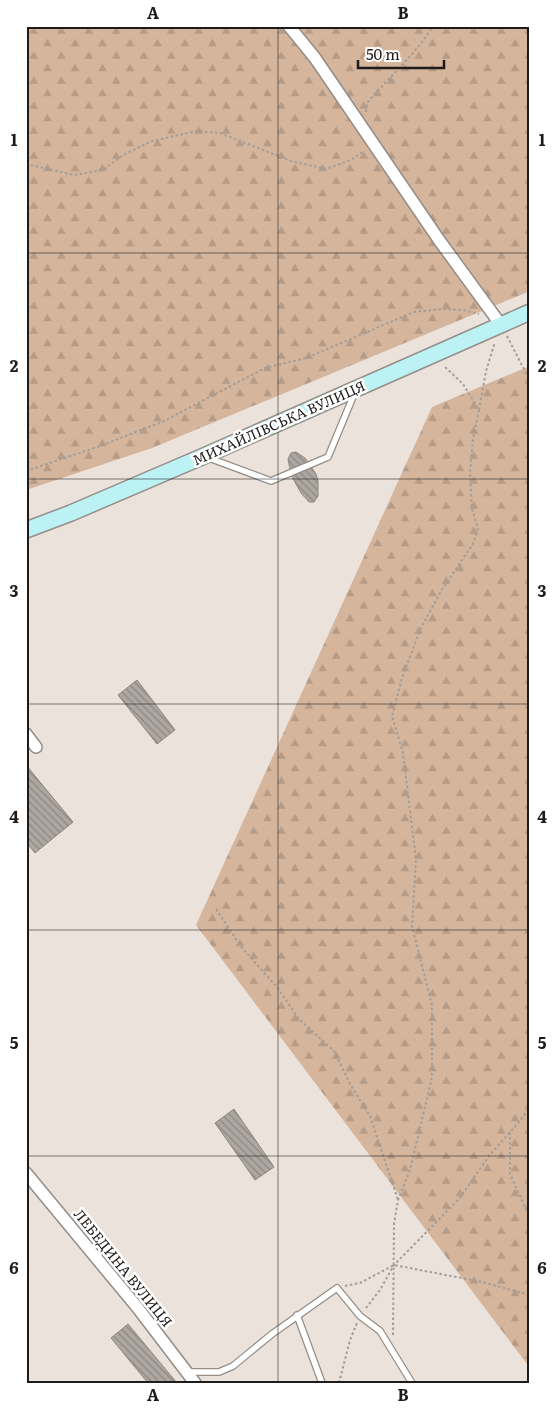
<svg xmlns="http://www.w3.org/2000/svg" width="556" height="1409" font-family="Literata,serif">
  <style>
    .forest { fill: url(#forest-firs) }
    .building { fill: url(#building-back-hatch); stroke: #8f8781 }
    .lines { fill: none; stroke-linecap: round; stroke-linejoin: round }
    .lane-casing { stroke: #958e88; stroke-width: 8 }
    .street-casing { stroke: #958e88; stroke-width: 14 }
    .secondary-casing { stroke: #958e88; stroke-width: 18 }
    .path { stroke: #a39d98; stroke-width: 2; stroke-dasharray: 2.5 2.5; stroke-linecap: butt }
    .lane { stroke: #fff; stroke-width: 5.5 }
    .street { stroke: #fff; stroke-width: 11 }
    .secondary { stroke: #bdf2f5; stroke-width: 15 }
    .grid { fill: none; stroke: #1e1b19; stroke-width: 1; stroke-opacity: 0.55 }
    .labels { text-anchor: middle; stroke-width: 5; stroke-linejoin: round; paint-order: stroke }
    .street-label { font-size: 14px; fill: #1e1b19; stroke: #fff }
    .neatline { fill: none; stroke: #1e1b19; stroke-width: 2 }
    .grid-label { font-size: 16px; text-anchor: middle; font-weight: bold; fill: #1e1b19 }
  </style>
  <defs>
    <pattern id="forest-firs" width="22" height="20" patternUnits="userSpaceOnUse" patternTransform="scale(1.25)"><rect width="22" height="20" fill="#d5b59c"/><path d="M5 1l3.5 6h-7zM16 11l3.5 6h-7z" fill="#b69b86"/></pattern>
    <pattern id="building-back-hatch" width="6" height="6" patternUnits="userSpaceOnUse" patternTransform="scale(1.25)"><rect width="6" height="6" fill="#aea7a1"/><path d="M-1 5l2 2M0 0l6 6M5-1l2 2" fill="none" stroke="#8d8782"/></pattern>
  </defs>
  <rect width="100%" height="100%" fill="#eae2db"/>
  <g class="forest">
    <path d="M26,26H530V291L152,448L26,490Z"/>
    <path d="M530,366V1368L196,925L432,407Z"/>
  </g>
  <g class="building">
    <path d="M296,452L305,458L316,474L318,481V496L314,502H309L301,493L291,475L288,459L291,453Z"/>
    <path d="M137,680L175,730L157,744L118,695Z"/>
    <path d="M26,765L73,822L35,853L26,842Z"/>
    <path d="M234,1109L274,1167L255,1180L215,1123Z"/>
    <path d="M128,1324L177,1383H148L111,1338Z"/>
  </g>
  <g class="lines">
    <defs>
      <g id="lane">
        <path d="M209,458L271,481L328,457L355,392"/>
        <path d="M297,1315L322,1383"/>
        <path d="M187,1372H219L233,1366L272,1334L337,1288L360,1316L380,1331L412,1383"/>
      </g>
      <g id="street">
        <path d="M289,26L315,58L439,240L501,325"/>
        <path d="M26,734L36,747"/>
        <path d="M26,1173L137,1307L195,1383"/>
      </g>
      <path id="secondary" d="M26,530L71,513L204,456L530,312"/>
    </defs>
    <use href="#lane" class="lane-casing"/>
    <use href="#street" class="street-casing"/>
    <use href="#secondary" class="secondary-casing"/>
    <g class="path">
      <path d="M366,112L367,103C389,77 415,55 433,26"/>
      <path d="M26,164L74,175L103,170L123,155L152,141L197,131L220,133L291,161L326,169L351,160L364,151"/>
      <path d="M507,336L530,381"/>
      <path d="M479,410L486,371L495,342"/>
      <path d="M26,471L100,446L164,421L265,368L306,358L414,312L442,309L463,310L479,314"/>
      <path d="M216,909L242,948L277,987L299,1019L334,1051L350,1084L370,1116L398,1200"/>
      <path d="M510,1132V1174L530,1218"/>
      <path d="M345,1286L360,1283L394,1265L482,1282L530,1295"/>
      <path d="M366,1308L380,1290L394,1265L459,1199L489,1156L519,1122L530,1107"/>
      <path d="M393,1335L394,1224L398,1200L410,1170L432,1077V1005L412,926L416,860L403,753L392,716L402,678L420,630L441,591L473,544L478,529L472,509L470,472L473,439L479,410L463,384L444,366"/>
      <path d="M339,1383L350,1340L357,1323"/>
    </g>
    <use href="#lane" class="lane"/>
    <use href="#street" class="street"/>
    <use href="#secondary" class="secondary"/>
  </g>
  <path class="grid" d="M278,26V1383M26,253H530M26,479H530M26,704H530M26,930H530M26,1156H530"/>
  <g class="labels">
    <g class="street-label">
      <text transform="translate(279 423) rotate(-24)" y="5">МИХАЙЛІВСЬКА ВУЛИЦЯ</text>
      <text transform="translate(123 1268) rotate(51)" y="5">ЛЕБЕДИНА ВУЛИЦЯ</text>
    </g>
  </g>
  <rect width="556" height="1409" fill="none" stroke="#ffffff" stroke-width="55"/>
  <path d="M358 60v8h86v-8" fill="none" stroke="#1e1b19" stroke-width="2.5"/>
  <text x="366" y="60" font-size="15" fill="#1e1b19" stroke="#ffffff" stroke-width="4" paint-order="stroke">50 m</text>
  <rect x="28" y="28" width="500" height="1354" class="neatline"/>
  <g class="grid-label">
    <text x="153" y="19">A</text>
    <text x="403" y="19">B</text>
    <text x="14" y="146">1</text>
    <text x="542" y="146">1</text>
    <text x="14" y="372">2</text>
    <text x="542" y="372">2</text>
    <text x="14" y="597">3</text>
    <text x="542" y="597">3</text>
    <text x="14" y="823">4</text>
    <text x="542" y="823">4</text>
    <text x="14" y="1049">5</text>
    <text x="542" y="1049">5</text>
    <text x="14" y="1274">6</text>
    <text x="542" y="1274">6</text>
    <text x="153" y="1401">A</text>
    <text x="403" y="1401">B</text>
  </g>
</svg>
